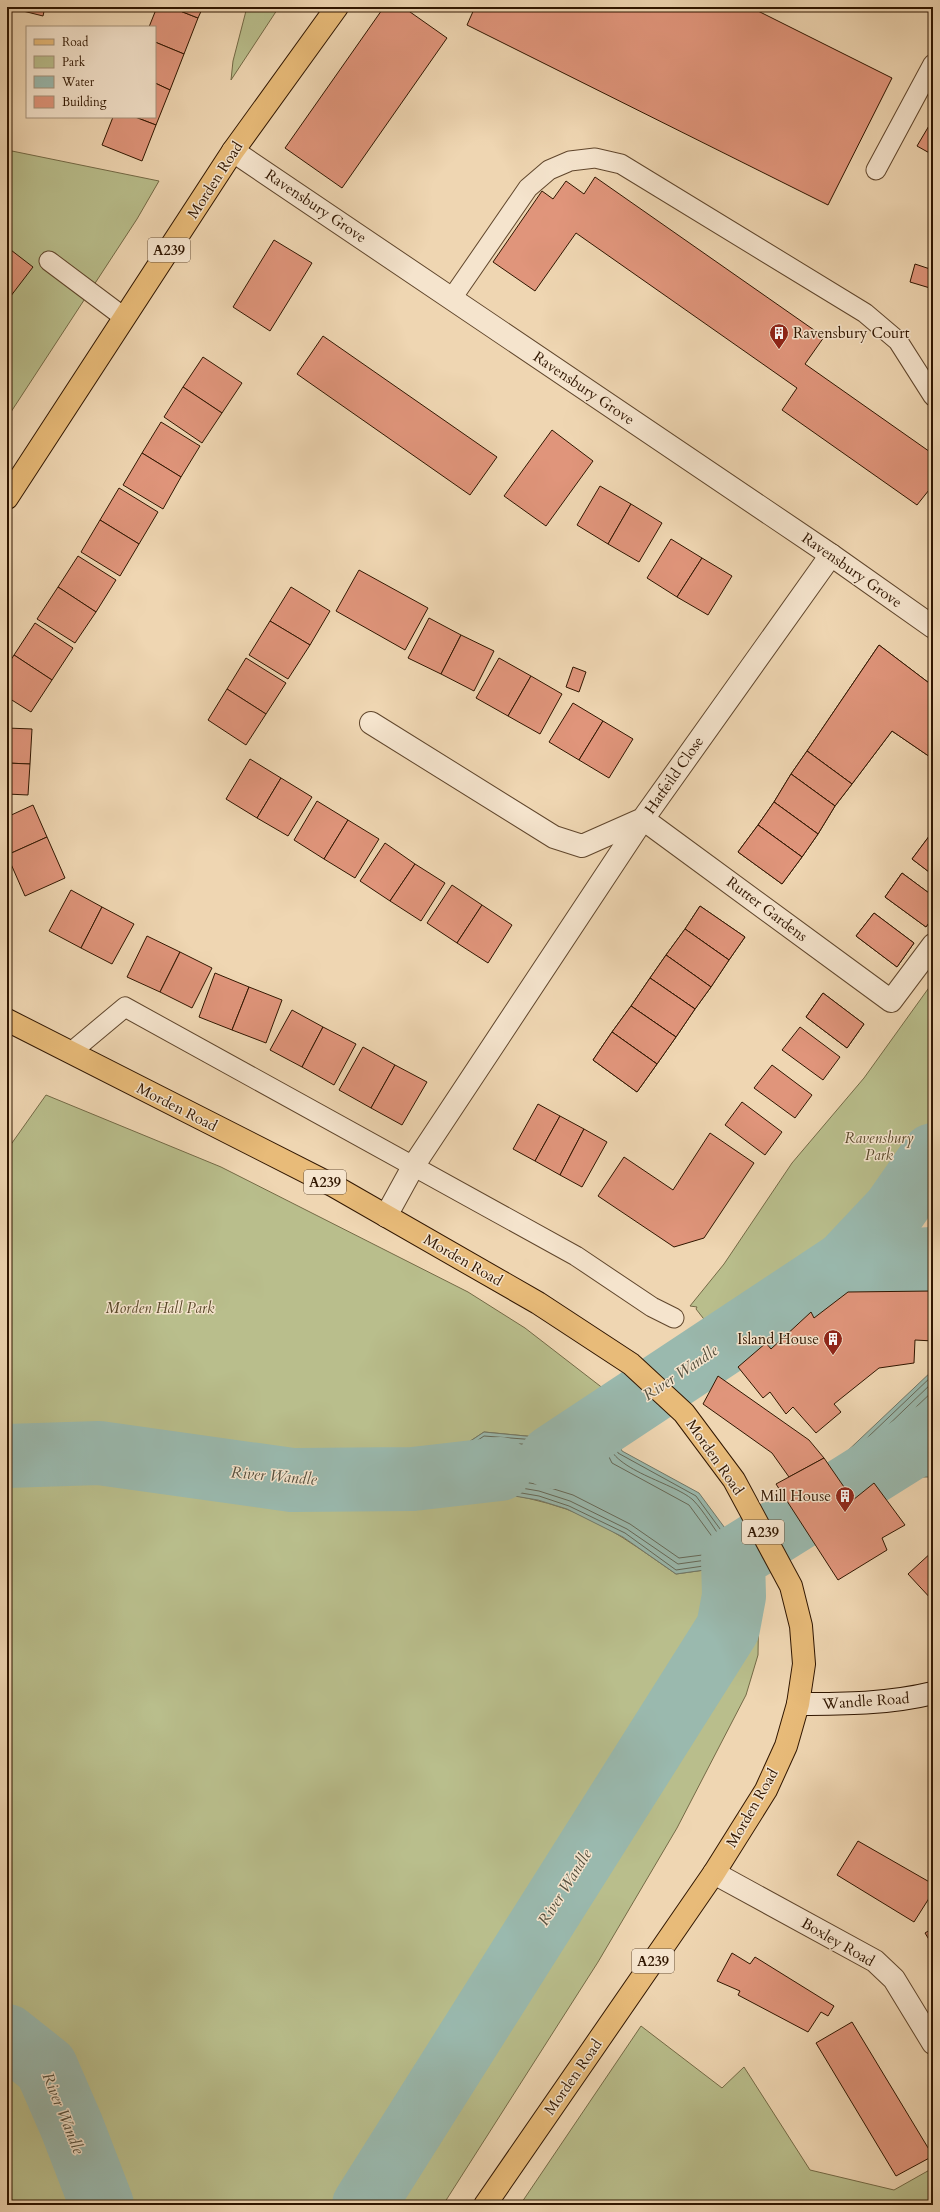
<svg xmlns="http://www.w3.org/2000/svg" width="940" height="2212" font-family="Cardo,serif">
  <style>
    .green { fill: #b9be8c; stroke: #746a46 }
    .water { fill: #9ab9ae; stroke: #707868 }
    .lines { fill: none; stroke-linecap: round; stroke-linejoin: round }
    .shore { stroke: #656857; stroke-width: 1 }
    .river { stroke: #9ab9ae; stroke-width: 64 }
    .building { fill: #e0957b; stroke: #301600 }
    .lane-casing { stroke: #60462c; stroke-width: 21 }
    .street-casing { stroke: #60462c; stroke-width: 24 }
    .secondary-casing { stroke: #301600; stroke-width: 24 }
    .primary-casing { stroke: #301600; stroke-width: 24 }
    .lane { stroke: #f5e4cd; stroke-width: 19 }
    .street { stroke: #f5e4cd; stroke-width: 22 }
    .secondary { stroke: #f5e4cd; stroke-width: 22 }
    .primary { stroke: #e8bb79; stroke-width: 22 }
    .labels { text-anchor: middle; stroke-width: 3; stroke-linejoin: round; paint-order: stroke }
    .shield { fill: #f5e4cd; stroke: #6b543e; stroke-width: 1 }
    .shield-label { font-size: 14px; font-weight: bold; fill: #301600 }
    .street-label { font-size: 15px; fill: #301600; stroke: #f5e4cd }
    .poi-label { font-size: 15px; fill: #301600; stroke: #f5e4cd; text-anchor: end }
    .park-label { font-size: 15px; font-style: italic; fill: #59482a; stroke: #f5e4cd }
    .water-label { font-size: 16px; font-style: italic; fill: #554f3d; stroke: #f5e4cd }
  </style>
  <rect width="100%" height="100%" fill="#efd6b2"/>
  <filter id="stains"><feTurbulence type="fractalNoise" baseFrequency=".005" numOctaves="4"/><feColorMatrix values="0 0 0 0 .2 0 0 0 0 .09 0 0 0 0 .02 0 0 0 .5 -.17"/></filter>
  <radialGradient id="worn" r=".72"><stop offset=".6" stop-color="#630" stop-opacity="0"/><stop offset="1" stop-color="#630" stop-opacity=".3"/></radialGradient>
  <g class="green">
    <path d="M247,7H279L231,80L233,61Z"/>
    <path d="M7,150L159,181L137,219L7,418Z"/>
    <path d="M933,982V1208L914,1209L885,1200L876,1214L794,1281L748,1312L714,1332L696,1309L697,1307L690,1306L724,1264L792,1163L864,1078Z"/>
    <path d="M46,1095L221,1167L468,1292L525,1328L613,1396L585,1414L536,1437L484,1432L413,1479C464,1488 517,1492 566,1509C606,1523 641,1550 676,1574L726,1567L714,1618L738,1637L759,1591L758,1655L746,1695L677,1828L598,1962L443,2205H7V1150Z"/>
    <path d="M641,2026L722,2088L744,2067L810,2170L894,2190L933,2168V2205H520Z"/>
  </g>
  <g class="water">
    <path d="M933,1370V1477H899L854,1483L840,1458Z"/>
    <path d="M613,1396L640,1417L615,1436L622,1451L699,1493L736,1543L733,1559L726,1567L676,1574L623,1537L567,1509L538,1500L413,1479L484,1432L536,1437L585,1414Z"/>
  </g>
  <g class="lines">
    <g class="shore">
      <path d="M933,1375L845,1459L857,1478L899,1473L933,1474"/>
      <path d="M933,1382L852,1460L860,1473L899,1468L933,1469"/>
      <path d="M933,1391L859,1461L863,1467L898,1462L933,1463"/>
      <path d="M613,1402L632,1417L612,1435L618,1453L696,1496L731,1544L729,1557L724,1563L676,1570L625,1533L569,1506L539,1496L427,1477V1474L484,1436L537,1440L587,1418Z"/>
      <path d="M612,1408L623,1417L607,1434C603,1469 672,1481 693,1500C704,1511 716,1532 726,1545L724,1555L721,1558L678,1564L627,1529L570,1501L539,1491L440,1474L441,1471L486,1442L539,1445L589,1422Z"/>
      <path d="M612,1415L613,1418L604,1427L600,1436L602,1443L612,1463L689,1505L719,1546L718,1553L679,1558L630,1524L573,1495L541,1485L456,1470L487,1448L540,1451L592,1428Z"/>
    </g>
    <g class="river">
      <path d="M845,1263L894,1211L933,1155"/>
      <path d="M7,1456L99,1453L292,1480L413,1479L500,1469"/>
      <path d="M552,1457L845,1263L933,1259"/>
      <path d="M7,2036L46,2067L72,2127L102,2205"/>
      <path d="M364,2205L728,1628L734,1596L733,1559L933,1434"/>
    </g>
  </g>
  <g class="building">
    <path d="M7,7H45L43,16Z"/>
    <path d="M157,7H170L198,18L184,54L155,42V27H149Z"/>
    <path d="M170,7H203L198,18Z"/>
    <path d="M384,7H403L447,38L342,188L285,148Z"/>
    <path d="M475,7H750L892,78L828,205L467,25Z"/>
    <path d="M155,42L184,54L170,90L155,83Z"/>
    <path d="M155,83L170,90L156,125L135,117H155Z"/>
    <path d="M113,117H135L156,125L142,161L102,145Z"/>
    <path d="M933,119V155L917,146Z"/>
    <path d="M595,177L824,337L805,364L933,454V485L917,505L782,410L797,388L576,233L535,291L493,262L542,191L553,199L566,181L584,194Z"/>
    <path d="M274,240L312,263L270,331L233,307Z"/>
    <path d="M7,247L33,267L7,301Z"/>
    <path d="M915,264L933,270L930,288L910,282Z"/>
    <path d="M323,336L497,457L470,495L297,374Z"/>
    <path d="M203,357L242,383L222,413L183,387Z"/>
    <path d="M183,387L222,413L202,443L164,417Z"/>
    <path d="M161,422L200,446L181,477L142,453Z"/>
    <path d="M552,430L593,461L546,526L504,496Z"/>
    <path d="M142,453L181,477L163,509L123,485Z"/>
    <path d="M600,486L631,504L608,544L577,525Z"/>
    <path d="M119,488L158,512L139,544L100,520Z"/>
    <path d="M631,504L662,523L639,562L608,544Z"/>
    <path d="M100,520L139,544L120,576L81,552Z"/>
    <path d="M671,539L702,558L677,597L647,578Z"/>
    <path d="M78,556L116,580L96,612L58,587Z"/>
    <path d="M702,558L732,576L708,615L677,597Z"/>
    <path d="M359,570L428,608L405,650L336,611Z"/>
    <path d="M58,587L96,612L75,643L37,619Z"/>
    <path d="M291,587L330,611L310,645L270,621Z"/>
    <path d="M429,618L461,635L441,674L408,658Z"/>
    <path d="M270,621L310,645L288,679L249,655Z"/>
    <path d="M35,623L73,648L52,680L14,655Z"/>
    <path d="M461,635L494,651L474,691L441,674Z"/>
    <path d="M879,645L933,686V759L892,731L852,784L807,751Z"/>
    <path d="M879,645L933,686V759L892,731L852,784L807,751Z"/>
    <path d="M14,655L52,680L31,712L7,697V666Z"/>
    <path d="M246,658L286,683L266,714L227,689Z"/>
    <path d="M499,658L531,676L508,716L476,698Z"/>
    <path d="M573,667L586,672L579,692L566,687Z"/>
    <path d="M531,676L562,694L540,734L508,716Z"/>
    <path d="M227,689L266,714L246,745L208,720Z"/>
    <path d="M573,703L603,721L579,760L549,742Z"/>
    <path d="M603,721L633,739L609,778L579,760Z"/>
    <path d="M7,728L32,729L30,764L7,763Z"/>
    <path d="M807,751L852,784L835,806L791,774Z"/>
    <path d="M807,751L852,784L835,806L791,774Z"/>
    <path d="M250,759L281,778L257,818L226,799Z"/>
    <path d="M7,763L30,764L28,795L7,794Z"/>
    <path d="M791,774L835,806L818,834L774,802Z"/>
    <path d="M791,774L835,806L818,834L774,802Z"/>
    <path d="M281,778L312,797L288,836L257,818Z"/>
    <path d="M317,801L348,820L324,859L294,840Z"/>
    <path d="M774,802L818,834L802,857L758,825Z"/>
    <path d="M774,802L818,834L802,857L758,825Z"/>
    <path d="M33,805L47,837L7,855V817Z"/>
    <path d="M348,820L379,839L355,878L324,859Z"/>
    <path d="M758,825L802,857L782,884L738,852Z"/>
    <path d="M758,825L802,857L782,884L738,852Z"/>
    <path d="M930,835L933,838V875L912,859Z"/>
    <path d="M930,835L933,838V875L912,859Z"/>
    <path d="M47,837L65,878L25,896L7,855Z"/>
    <path d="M385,843L415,864L390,901L360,881Z"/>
    <path d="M415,864L445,883L421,921L390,901Z"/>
    <path d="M902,873L933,896V917L926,927L885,897Z"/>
    <path d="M902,873L933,896V917L926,927L885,897Z"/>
    <path d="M452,885L482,905L457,943L427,923Z"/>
    <path d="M71,890L102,907L81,948L49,931Z"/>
    <path d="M482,905L512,925L488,963L457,943Z"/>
    <path d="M700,906L745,937L729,960L685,929Z"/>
    <path d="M700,906L745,937L729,960L685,929Z"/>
    <path d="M102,907L134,924L112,964L81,948Z"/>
    <path d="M874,913L914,943L897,967L856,936Z"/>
    <path d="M874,913L914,943L897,967L856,936Z"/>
    <path d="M685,929L729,960L711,987L666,955Z"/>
    <path d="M685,929L729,960L711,987L666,955Z"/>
    <path d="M147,936L180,952L160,992L127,977Z"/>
    <path d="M180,952L212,968L192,1008L160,992Z"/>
    <path d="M666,955L711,987L695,1009L650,978Z"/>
    <path d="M666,955L711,987L695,1009L650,978Z"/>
    <path d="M215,973L249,987L232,1030L199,1017Z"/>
    <path d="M650,978L695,1009L676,1037L631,1006Z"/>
    <path d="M650,978L695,1009L676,1037L631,1006Z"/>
    <path d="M249,987L282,1000L266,1043L232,1030Z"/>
    <path d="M823,993L864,1024L847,1048L806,1017Z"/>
    <path d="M823,993L864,1024L847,1048L806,1017Z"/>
    <path d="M631,1006L676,1037L657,1064L612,1032Z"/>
    <path d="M631,1006L676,1037L657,1064L612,1032Z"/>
    <path d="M292,1010L323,1027L302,1067L270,1050Z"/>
    <path d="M323,1027L356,1044L334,1085L302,1067Z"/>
    <path d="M800,1027L840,1057L823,1080L782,1050Z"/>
    <path d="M612,1032L657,1064L637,1092L593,1060Z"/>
    <path d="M612,1032L657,1064L637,1092L593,1060Z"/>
    <path d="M363,1047L395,1065L371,1108L339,1090Z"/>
    <path d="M395,1065L427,1082L402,1125L371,1108Z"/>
    <path d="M772,1065L812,1095L795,1118L754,1088Z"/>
    <path d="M742,1102L782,1132L765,1155L725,1125Z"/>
    <path d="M538,1104L560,1116L535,1161L513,1149Z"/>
    <path d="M560,1116L584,1129L560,1175L535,1161Z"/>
    <path d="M584,1129L607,1142L582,1187L560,1175Z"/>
    <path d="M710,1133L754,1163L704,1238L674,1247L598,1196L624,1157L673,1190Z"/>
    <path d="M933,1291V1341L915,1340L914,1363L879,1368L834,1404L841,1412L816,1433L793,1407L786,1414L770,1392L763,1398L738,1367L766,1343L771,1349L811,1312L814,1318L848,1292Z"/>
    <path d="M718,1376L809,1440L824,1458L789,1477L772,1453L703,1404Z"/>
    <path d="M824,1458L853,1500L874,1483L905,1525L882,1538L887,1550L838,1580L776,1484Z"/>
    <path d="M933,1551V1601L908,1574Z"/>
    <path d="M858,1841L933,1884V1892L914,1922L837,1875Z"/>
    <path d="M933,1928V1946L925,1933Z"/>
    <path d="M732,1953L750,1964L755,1957L834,2006L828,2016L821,2012L808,2032L738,1995L740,1991L717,1981Z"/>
    <path d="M852,2022L933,2156L896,2176L816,2043Z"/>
  </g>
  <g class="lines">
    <defs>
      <g id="lane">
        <path d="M876,170L933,64"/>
        <path d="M49,261L125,318"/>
        <path d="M452,298L528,188L549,170L570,161L595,158L621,164L865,313L898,341L933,396"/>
        <path d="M70,1053L125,1007L576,1256L652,1307L674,1318"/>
      </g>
      <g id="street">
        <path d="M233,151L831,555L933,627"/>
        <path d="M371,723L554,837L582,846L643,819L831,555"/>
        <path d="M386,1216L414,1165L643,819L891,1001L933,945"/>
        <path d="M714,1873L875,1961L894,1979L933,2043"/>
      </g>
      <path id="secondary" d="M798,1704C844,1704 888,1704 933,1693"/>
      <g id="primary">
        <path d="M7,498L233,151L337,7"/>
        <path d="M7,1020L334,1186L538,1303L631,1364L684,1413L734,1480L791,1586L801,1626L804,1664L798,1704L786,1746L766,1790L714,1873L485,2205"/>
      </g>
    </defs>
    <use href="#lane" class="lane-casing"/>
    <use href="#street" class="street-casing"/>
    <use href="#secondary" class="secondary-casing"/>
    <use href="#primary" class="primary-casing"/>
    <use href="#lane" class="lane"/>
    <use href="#street" class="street"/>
    <use href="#secondary" class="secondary"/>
    <use href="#primary" class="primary"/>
  </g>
  <defs>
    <symbol id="building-pin" viewBox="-11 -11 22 30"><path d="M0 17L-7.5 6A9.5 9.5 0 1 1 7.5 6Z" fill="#8f2418" stroke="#f5e4cd"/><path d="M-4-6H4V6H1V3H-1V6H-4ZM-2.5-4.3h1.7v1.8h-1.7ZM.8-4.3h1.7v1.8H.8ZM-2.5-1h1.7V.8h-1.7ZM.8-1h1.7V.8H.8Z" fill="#fff"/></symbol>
  </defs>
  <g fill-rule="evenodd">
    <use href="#building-pin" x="768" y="322" width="22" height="30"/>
    <use href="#building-pin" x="822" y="1328" width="22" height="30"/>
    <use href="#building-pin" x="834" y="1485" width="22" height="30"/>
  </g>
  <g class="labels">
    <g class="shield">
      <rect x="148" y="238" width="42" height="24" rx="3"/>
      <rect x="304" y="1170" width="42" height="24" rx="3"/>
      <rect x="742" y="1520" width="42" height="24" rx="3"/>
      <rect x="632" y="1949" width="42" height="24" rx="3"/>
    </g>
    <g class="shield-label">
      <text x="169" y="255">A239</text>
      <text x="325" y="1187">A239</text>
      <text x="763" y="1537">A239</text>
      <text x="653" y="1966">A239</text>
    </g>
    <g class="street-label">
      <text transform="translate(215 180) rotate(-57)" y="5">Morden Road</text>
      <text transform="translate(316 206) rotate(34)" y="5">Ravensbury Grove</text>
      <text transform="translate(584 388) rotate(34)" y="5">Ravensbury Grove</text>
      <text transform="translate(852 570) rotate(35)" y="5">Ravensbury Grove</text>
      <text transform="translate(674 775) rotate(-55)" y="5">Hatfeild Close</text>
      <text transform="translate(767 909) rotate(37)" y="5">Rutter Gardens</text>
      <text transform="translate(177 1107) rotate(27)" y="5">Morden Road</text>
      <text transform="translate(463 1260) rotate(30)" y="5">Morden Road</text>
      <text transform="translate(715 1457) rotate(55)" y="5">Morden Road</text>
      <text transform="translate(866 1701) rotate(-4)" y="5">Wandle Road</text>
      <text transform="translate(752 1808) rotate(-60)" y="5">Morden Road</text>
      <text transform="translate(838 1942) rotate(30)" y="5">Boxley Road</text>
      <text transform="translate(573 2077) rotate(-55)" y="5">Morden Road</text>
    </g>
    <g class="poi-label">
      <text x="793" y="338" text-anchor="start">Ravensbury Court</text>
      <text x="819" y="1344">Island House</text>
      <text x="831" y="1501">Mill House</text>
    </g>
    <g class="park-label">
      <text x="879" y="1143">Ravensbury<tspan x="879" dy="17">Park</tspan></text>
      <text x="160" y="1313">Morden Hall Park</text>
    </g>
    <g class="water-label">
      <text transform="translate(680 1372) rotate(-34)" y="6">River Wandle</text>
      <text transform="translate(274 1475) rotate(5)" y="6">River Wandle</text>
      <text transform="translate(564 1887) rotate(-58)" y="6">River Wandle</text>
      <text transform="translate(64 2113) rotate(68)" y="6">River Wandle</text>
    </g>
  </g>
  <rect width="940" height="2212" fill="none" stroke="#efd6b2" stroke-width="24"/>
  <rect x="8" y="8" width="924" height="2196" fill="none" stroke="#301600" stroke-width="2"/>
  <rect x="12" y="12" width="916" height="2188" fill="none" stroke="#301600"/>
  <rect x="26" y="26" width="130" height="92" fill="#f5e4cd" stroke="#a6927b"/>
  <rect x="34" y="39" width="20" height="6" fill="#e8bb79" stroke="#a6927b"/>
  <text x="62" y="46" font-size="12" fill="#301600">Road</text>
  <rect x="34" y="56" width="20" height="12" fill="#b9be8c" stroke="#a6927b"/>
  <text x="62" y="66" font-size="12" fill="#301600">Park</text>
  <rect x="34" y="76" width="20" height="12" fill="#9ab9ae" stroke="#a6927b"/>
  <text x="62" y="86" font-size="12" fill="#301600">Water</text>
  <rect x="34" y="96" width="20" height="12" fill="#e0957b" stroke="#a6927b"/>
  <text x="62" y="106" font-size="12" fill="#301600">Building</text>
  <rect width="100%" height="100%" filter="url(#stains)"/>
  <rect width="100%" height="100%" fill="url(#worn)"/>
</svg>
